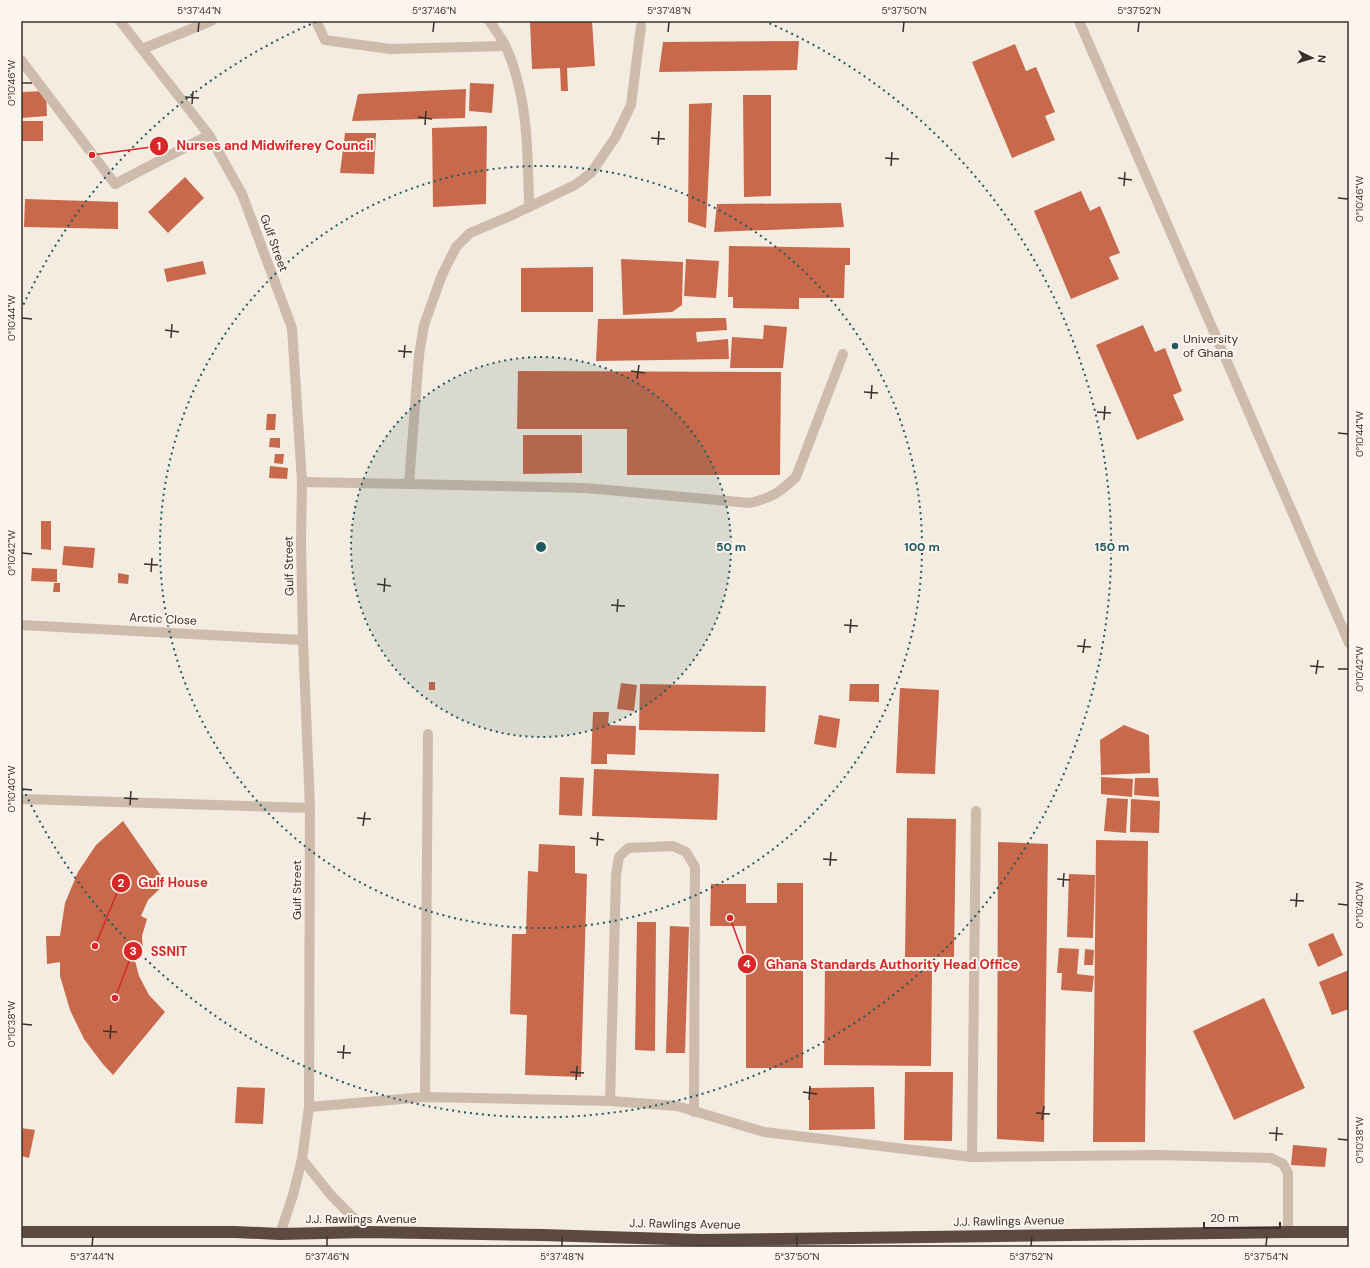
<svg xmlns="http://www.w3.org/2000/svg" width="1370" height="1268" font-family="'DM Sans',sans-serif">
  <style>
    .building { fill: #c8694b }
    .lines { fill: none; stroke-linecap: round; stroke-linejoin: round }
    .minor { stroke: #cdbbac; stroke-width: 10 }
    .highway { stroke: #5c4a42; stroke-width: 12 }
    .ticks { fill: none; stroke: #3b302b; stroke-width: 1.5 }
    .ring { fill: none; stroke: #1f5a5e; stroke-width: 2; stroke-dasharray: 2 4 }
    .poi-dot { fill: #1f5a5e; stroke: #fbf5ee; stroke-width: 1.5 }
    .labels { text-anchor: middle; stroke-width: 4; stroke-linejoin: round; paint-order: stroke }
    .street-label { font-size: 12px; fill: #3b302b; stroke: #fbf5ee }
    .poi-label { font-size: 12px; fill: #3b302b; stroke: #fbf5ee; text-anchor: start }
    .centre { fill: #1f5a5e; stroke: #fbf5ee; stroke-width: 2 }
    .ring-label { font-size: 12px; text-anchor: middle; font-weight: bold; fill: #1f5a5e; stroke: #fbf5ee; stroke-width: 4; stroke-linejoin: round; paint-order: stroke }
    .leader { fill: none; stroke: #d62828; stroke-width: 1.5 }
    .callout-dot { fill: #d62828; stroke: #fbf5ee; stroke-width: 1.5 }
    .mark-label { font-size: 12px; text-anchor: middle; font-weight: bold; fill: #fff }
    .callout-label { font-size: 13px; text-anchor: middle; font-weight: bold; fill: #d62828; stroke: #fbf5ee; stroke-width: 4; stroke-linejoin: round; paint-order: stroke }
    .neatline { fill: none; stroke: #3b302b; stroke-width: 1.5 }
    .ticks-label { font-size: 10px; text-anchor: middle; fill: #3b302b }
  </style>
  <rect width="100%" height="100%" fill="#f4ebe1"/>
  <g class="building">
    <path d="M530,21H592L595,66L567,68L568,91H561L560,68L532,69Z"/>
    <path d="M799,41L797,70L659,72L663,42Z"/>
    <path d="M1015,44L1026,71L1036,67L1055,112L1045,116L1055,140L1012,158L972,62Z"/>
    <path d="M470,83L494,84L492,113L469,111Z"/>
    <path d="M466,89L465,118L352,121L358,94Z"/>
    <path d="M46,91L47,116L21,118V92Z"/>
    <path d="M743,95H771V196L744,197Z"/>
    <path d="M712,103L706,228L688,222L689,104Z"/>
    <rect x="21" y="121" width="22" height="20"/>
    <path d="M487,126L486,204L433,207L432,128Z"/>
    <path d="M345,133H376L374,174L340,173Z"/>
    <path d="M185,177L204,198L168,233L148,212Z"/>
    <path d="M1081,191L1090,211L1100,206L1120,253L1109,257L1119,279L1071,299L1034,211Z"/>
    <path d="M25,199L118,202V229L24,227Z"/>
    <path d="M841,203L844,227L714,232L717,204Z"/>
    <path d="M729,246L850,248V265H845L844,298H799V309L733,308V297H728Z"/>
    <path d="M621,259L683,262L682,305L672,312L623,315Z"/>
    <path d="M686,259L719,261L716,298L684,296Z"/>
    <path d="M203,261L206,274L167,282L164,269Z"/>
    <path d="M593,267V312H521V268Z"/>
    <path d="M726,318L727,330L696,332L697,342L728,339L729,359L596,361L598,319Z"/>
    <path d="M764,325L787,327L783,368H730L732,337L763,339Z"/>
    <path d="M1143,325L1155,352L1165,348L1182,391L1173,395L1184,420L1137,440L1096,345Z"/>
    <path d="M518,371L781,372L780,475H627V429H517Z"/>
    <path d="M267,414H276L275,430H266Z"/>
    <path d="M523,435H582V473L523,474Z"/>
    <path d="M270,438H280V448L269,447Z"/>
    <path d="M275,454H284L283,464L274,463Z"/>
    <path d="M270,466L288,468L287,479L269,478Z"/>
    <path d="M41,521H51V550L41,549Z"/>
    <path d="M64,546L95,548L93,568L62,565Z"/>
    <path d="M32,568L57,569V582L31,581Z"/>
    <path d="M118,573L129,575L128,584L118,583Z"/>
    <path d="M54,583H60V592H53Z"/>
    <rect x="429" y="682" width="6" height="8"/>
    <path d="M621,683L637,685L634,711L617,709Z"/>
    <path d="M640,684L766,686L765,732L639,730Z"/>
    <path d="M850,684H879V702L849,701Z"/>
    <path d="M900,688L939,690L935,774L896,773Z"/>
    <path d="M593,712H609L608,725L636,726L635,755L607,754V764H591Z"/>
    <path d="M819,715L840,719L836,748L814,744Z"/>
    <path d="M1124,725L1149,735L1150,773L1101,775L1100,740Z"/>
    <path d="M594,769L719,774L717,820L592,816Z"/>
    <path d="M560,777L584,778L582,816L559,815Z"/>
    <path d="M1101,777L1133,779L1132,797L1101,794Z"/>
    <path d="M1135,778H1158L1159,797L1134,795Z"/>
    <path d="M1107,798L1128,799L1126,833L1104,831Z"/>
    <path d="M1131,799L1160,801L1159,833L1130,832Z"/>
    <path d="M907,818L956,819L954,957H905Z"/>
    <path d="M123,821L166,883L148,900L141,916L147,919L142,936L143,956L134,957L139,976L149,995L165,1012L113,1075L102,1063L84,1039L70,1010L60,976V962L47,964L46,936H60L65,903L78,872L96,845Z"/>
    <path d="M1096,840L1148,841L1145,1142H1093Z"/>
    <path d="M998,842L1048,844L1044,1142L997,1139Z"/>
    <path d="M539,844L575,846V873L587,874L581,1077L525,1075L527,1015L510,1014L512,934H526L528,871L538,872Z"/>
    <path d="M1069,874L1095,875L1093,938L1067,937Z"/>
    <path d="M777,883H803V1068H746V926H710L711,884H746V903H777Z"/>
    <path d="M637,922H656L655,1051L635,1050Z"/>
    <path d="M670,926L689,927L685,1053H666Z"/>
    <path d="M1333,933L1343,955L1318,967L1308,944Z"/>
    <path d="M1059,948L1079,949L1077,974L1094,976L1092,992L1061,990L1062,973H1057Z"/>
    <path d="M1085,949L1094,950L1093,965H1084Z"/>
    <path d="M825,969L932,970L931,1066L824,1065Z"/>
    <path d="M1349,970V1009L1332,1015L1319,982Z"/>
    <path d="M1264,998L1305,1088L1234,1120L1193,1031Z"/>
    <path d="M905,1072H953L952,1141L904,1140Z"/>
    <path d="M237,1087L265,1088L263,1124L235,1123Z"/>
    <path d="M874,1087L875,1129L809,1130V1088Z"/>
    <path d="M21,1128L35,1130L29,1158L21,1156Z"/>
    <path d="M1293,1145L1327,1148L1325,1167L1291,1165Z"/>
  </g>
  <g class="lines">
    <g class="minor">
      <path d="M120,21L209,135L242,194L292,328L302,482L301,542L303,640L310,808L309,1107L302,1159L293,1195L280,1234"/>
      <path d="M316,21L325,40L390,49L505,46"/>
      <path d="M489,21L491,23C496,31 502,39 506,47C528,97 528,153 529,207"/>
      <path d="M1079,21L1349,643"/>
      <path d="M142,49L211,21"/>
      <path d="M21,60L115,184L209,135"/>
      <path d="M302,482L409,484L586,488L750,503C773,497 779,493 796,477L843,354"/>
      <path d="M409,484L419,355L424,325L442,275L456,247L470,233L510,216L575,185L591,173L615,138L631,105L641,26"/>
      <path d="M21,625L303,640"/>
      <path d="M21,799L310,808"/>
      <path d="M425,1097L428,734"/>
      <path d="M610,1101L616,875L619,857L628,848L673,846L686,852L695,867L694,1112"/>
      <path d="M309,1107L425,1097L610,1101L677,1106L764,1132L972,1157L1158,1155L1271,1158L1283,1164L1288,1173V1232"/>
      <path d="M972,1157L976,811"/>
      <path d="M302,1159L330,1194L367,1232"/>
    </g>
    <path class="highway" d="M21,1232H235L280,1234L367,1232L543,1235L701,1240L1288,1232H1349"/>
  </g>
  <path class="ticks" d="M198,32L199,22M433,32L434,22M668,32L669,22M903,32L904,22M1138,32L1139,22M22,83H32M185,97L199,98M192,104L193,91M418,117L432,119M425,125L426,111M651,138L665,139M658,145L659,131M885,158L899,159M891,166L892,152M1118,178L1132,180M1124,186L1125,172M1338,198L1348,199M22,318L32,319M165,330L179,332M171,338L172,324M398,351L412,352M404,358L405,345M631,371L645,373M637,379L639,365M864,392L878,393M871,399L872,385M1097,412L1111,413M1104,420L1105,406M1338,433L1348,434M22,553L32,554M144,564L158,565M151,572L152,558M377,584L391,586M384,592L385,578M611,605L625,606M617,612L618,599M844,625L858,626M850,633L851,619M1077,646L1091,647M1083,653L1085,639M1310,666L1324,667M1338,669H1348M1316,674L1318,660M22,789L32,790M124,798L138,799M130,805L131,791M357,818L371,819M363,826L365,812M590,838L604,840M597,846L598,832M823,859L837,860M830,866L831,852M1057,879L1070,880M1063,887L1064,873M1290,900L1304,901M1338,904L1348,905M1296,907L1297,893M22,1024L32,1025M103,1031L117,1032M110,1039L111,1025M337,1052L351,1053M343,1059L344,1045M570,1072L584,1073M576,1080L577,1066M803,1092L817,1094M809,1100L810,1086M1036,1113L1050,1114M1042,1120L1044,1106M1269,1133L1283,1134M1338,1139L1348,1140M1276,1141L1277,1127M92,1246L93,1236M327,1246V1236M562,1246V1236M797,1246V1236M1031,1246L1032,1236M1266,1246L1267,1236"/>
  <circle cx="541" cy="547" r="190" fill="#1f5a5e" fill-opacity=".12"/>
  <g class="ring">
    <circle cx="541" cy="547" r="190"/>
    <circle cx="541" cy="547" r="381"/>
    <path d="M21 310A571 571 0 0 1 318 21M764 21A571 571 0 1 1 21 784"/>
  </g>
  <circle class="poi-dot" cx="1175" cy="346" r="4"/>
  <g class="labels">
    <g class="street-label">
      <text transform="translate(274 243) rotate(70)" y="4">Gulf Street</text>
      <text transform="translate(289 566) rotate(-91)" y="4">Gulf Street</text>
      <text transform="translate(163 619) rotate(3)" y="4">Arctic Close</text>
      <text transform="translate(297 890) rotate(-90)" y="4">Gulf Street</text>
      <text x="361" y="1223">J.J. Rawlings Avenue</text>
      <text transform="translate(1009 1221) rotate(-1)" y="4">J.J. Rawlings Avenue</text>
      <text transform="translate(685 1224) rotate(1)" y="4">J.J. Rawlings Avenue</text>
    </g>
    <g class="poi-label">
      <text x="1183" y="343">University<tspan x="1183" dy="14">of Ghana</tspan></text>
    </g>
  </g>
  <circle cx="541" cy="547" r="6" class="centre"/>
  <g class="ring-label">
    <text x="731" y="551">50 m</text>
    <text x="922" y="551">100 m</text>
    <text x="1112" y="551">150 m</text>
  </g>
  <path class="leader" d="M92 155L159 146M95 946L121 883M115 998L133 951M730 918L747 964"/>
  <g class="callout-dot">
    <circle cx="92" cy="155" r="4"/>
    <circle cx="95" cy="946" r="4"/>
    <circle cx="115" cy="998" r="4"/>
    <circle cx="730" cy="918" r="4"/>
    <circle cx="159" cy="146" r="10"/>
    <circle cx="121" cy="883" r="10"/>
    <circle cx="133" cy="951" r="10"/>
    <circle cx="747" cy="964" r="10"/>
  </g>
  <g class="mark-label">
    <text x="159" y="150">1</text>
    <text x="121" y="887">2</text>
    <text x="133" y="955">3</text>
    <text x="747" y="968">4</text>
  </g>
  <g class="callout-label">
    <text x="275" y="150">Nurses and Midwiferey Council</text>
    <text x="173" y="887">Gulf House</text>
    <text x="169" y="956">SSNIT</text>
    <text x="892" y="969">Ghana Standards Authority Head Office</text>
  </g>
  <rect width="1370" height="1268" fill="none" stroke="#fbf5ee" stroke-width="44"/>
  <g transform="translate(1312 58) rotate(95)" stroke="#fbf5ee" stroke-width="3" paint-order="stroke">
  <path d="M0-3L7 15L0 10L-7 15Z" fill="#3b302b"/>
  <text y="-6" font-size="11" font-weight="bold" text-anchor="middle" fill="#3b302b">N</text>
  </g>
  <path d="M1204 1222v6h76v-6" fill="none" stroke="#3b302b" stroke-width="2"/>
  <text x="1210" y="1222" font-size="12" fill="#3b302b" stroke="#fbf5ee" stroke-width="3" paint-order="stroke">20 m</text>
  <rect x="22" y="22" width="1326" height="1224" class="neatline"/>
  <g class="ticks-label">
    <text x="199" y="14">5°37'44"N</text>
    <text x="434" y="14">5°37'46"N</text>
    <text x="669" y="14">5°37'48"N</text>
    <text x="904" y="14">5°37'50"N</text>
    <text x="1139" y="14">5°37'52"N</text>
    <text transform="translate(11 83) rotate(-90)" y="4">0°10'46"W</text>
    <text transform="translate(1359 199) rotate(-90)" y="4">0°10'46"W</text>
    <text transform="translate(11 318) rotate(-90)" y="4">0°10'44"W</text>
    <text transform="translate(1359 434) rotate(-90)" y="4">0°10'44"W</text>
    <text transform="translate(11 553) rotate(-90)" y="4">0°10'42"W</text>
    <text transform="translate(1359 669) rotate(-90)" y="4">0°10'42"W</text>
    <text transform="translate(11 789) rotate(-90)" y="4">0°10'40"W</text>
    <text transform="translate(1359 905) rotate(-90)" y="4">0°10'40"W</text>
    <text transform="translate(11 1024) rotate(-90)" y="4">0°10'38"W</text>
    <text transform="translate(1359 1140) rotate(-90)" y="4">0°10'38"W</text>
    <text x="92" y="1260">5°37'44"N</text>
    <text x="327" y="1260">5°37'46"N</text>
    <text x="562" y="1260">5°37'48"N</text>
    <text x="797" y="1260">5°37'50"N</text>
    <text x="1031" y="1260">5°37'52"N</text>
    <text x="1266" y="1260">5°37'54"N</text>
  </g>
</svg>
